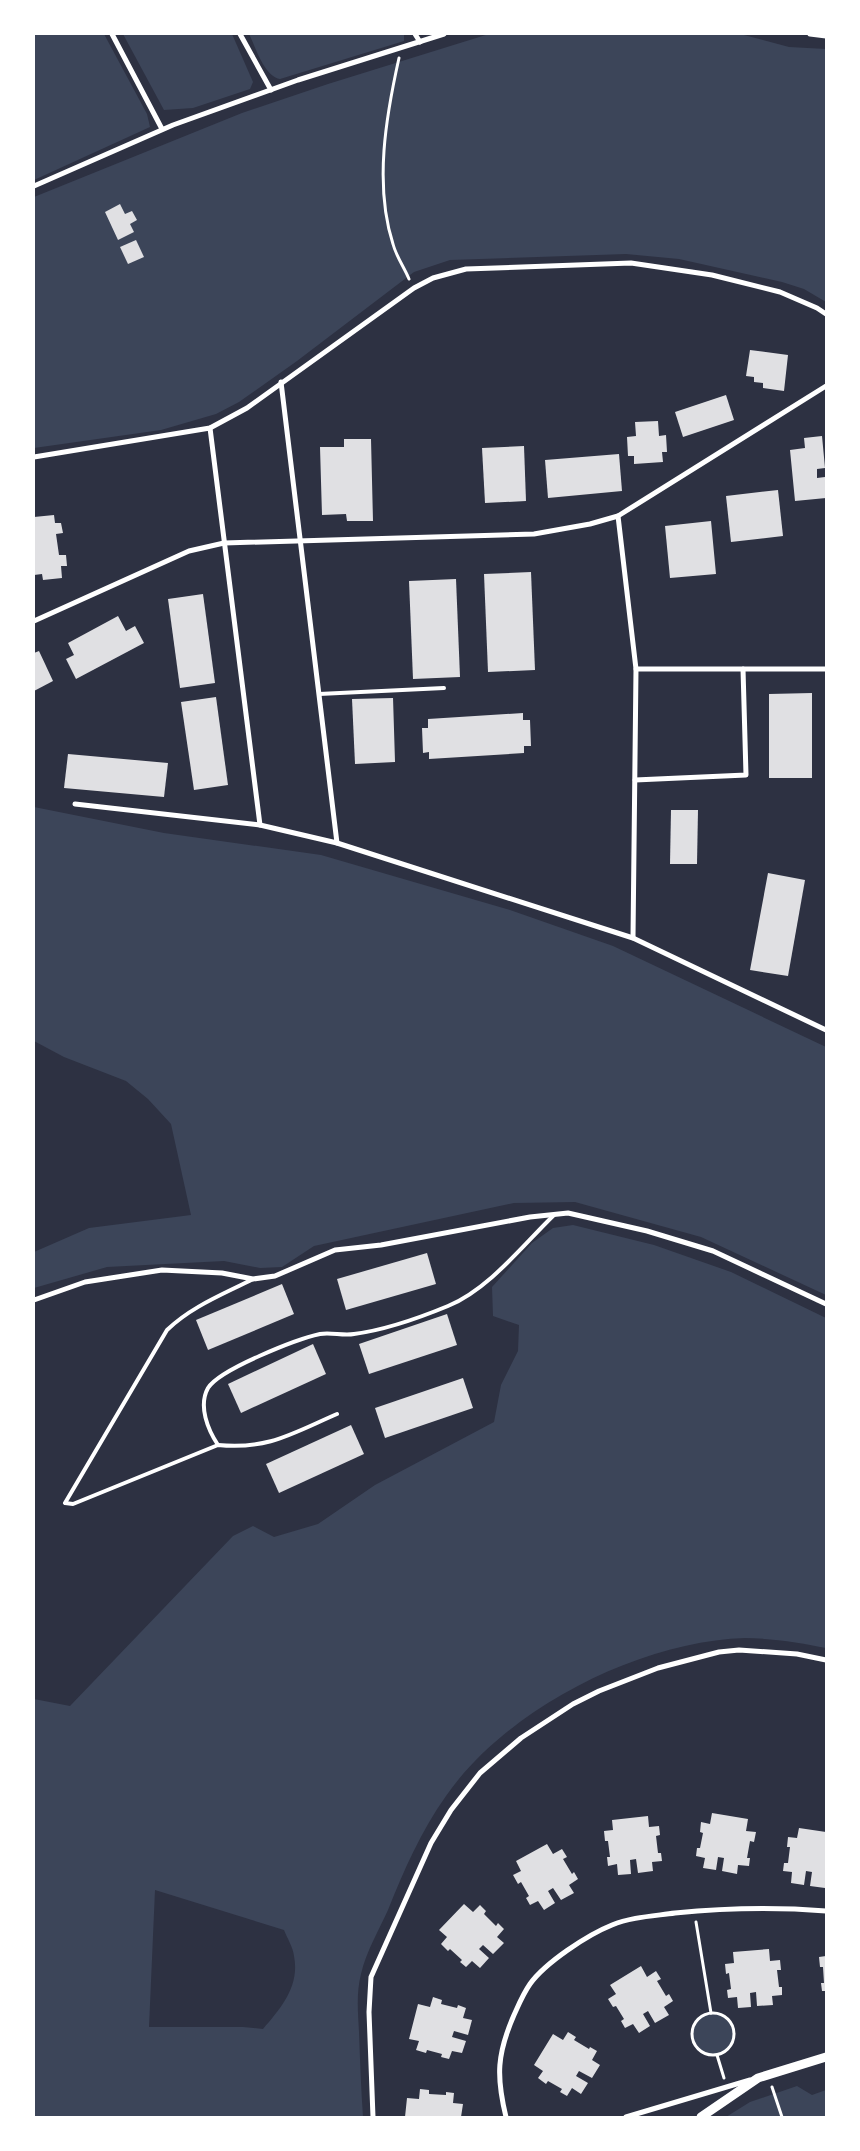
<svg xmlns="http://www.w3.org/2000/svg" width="860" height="2151" font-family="Lato,sans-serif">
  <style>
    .green { fill: #3c4559; fill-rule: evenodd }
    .building { fill: #e0e0e3 }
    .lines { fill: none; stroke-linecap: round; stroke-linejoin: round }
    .path { stroke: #fff; stroke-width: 3 }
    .service { stroke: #fff; stroke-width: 4 }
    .minor { stroke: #fff; stroke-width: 5 }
    .tertiary { stroke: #fff; stroke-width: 9 }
  </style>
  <rect width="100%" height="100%" fill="#2d3142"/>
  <g class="green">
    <path d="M34,34H104L147,114L150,127L34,180Z"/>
    <path d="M123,34H232L253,82L250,89L193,108L164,110Z"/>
    <path d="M249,34H404V41L280,79C264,76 256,48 249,34Z"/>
    <path d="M489,34H740L789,47L826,49V302L804,289L782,282L679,259L626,254L450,260L414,272L297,361L239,402L216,414L161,430L34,448V197L242,113L328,84Z"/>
    <path d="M34,807L164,833L321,855L510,910L613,946L826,1047V1295L701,1237L575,1202L514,1203L314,1246L282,1267L260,1268L224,1261L107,1267L34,1288V1252L89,1228L191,1215L171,1124L148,1099L126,1081L64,1057L34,1041Z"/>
    <path d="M573,1225L654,1245L731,1272L826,1318V1648C803,1643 770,1638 745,1638C640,1641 506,1709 446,1796C421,1831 404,1870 388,1910C379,1930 366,1952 361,1974C356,1993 358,2013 359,2032C360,2060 361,2089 363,2117H34V1699L70,1706L233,1536L253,1526L274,1537L318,1524L375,1485L494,1422L501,1385L518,1351L519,1325L493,1316L492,1287L532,1243L553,1228ZM155,1890L284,1930C287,1938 293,1947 294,1956C300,1986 281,2008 263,2029L243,2027H149Z"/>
    <circle cx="713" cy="2034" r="21"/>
    <path d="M797,2086L812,2095L826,2090V2117H726L750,2102Z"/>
  </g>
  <g class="building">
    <path d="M120,204L125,214L132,211L137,220L130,224L134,232L118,240L105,212Z"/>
    <path d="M136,240L144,257L128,264L120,247Z"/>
    <path d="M750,350L788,355L784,391L763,388V383L754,382V377L746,376Z"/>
    <path d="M726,395L734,420L683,437L675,412Z"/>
    <path d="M658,421L659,436L666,435L667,452H662L663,462L634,464V456H628L627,437L636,436L635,422Z"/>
    <path d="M822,436L825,468L817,469V478L825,477L826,498L795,501L790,450L805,448L804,438Z"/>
    <path d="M344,439H371L373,521H347L346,514L322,515L320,447H344Z"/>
    <path d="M524,446L526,501L485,503L482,448Z"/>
    <path d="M619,454L622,491L548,498L545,460Z"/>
    <path d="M778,490L783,536L731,542L726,496Z"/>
    <path d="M54,515L55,523H61L63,533L56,534L59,555H66L67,566H61L62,578L43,580L42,574L34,575V517Z"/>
    <path d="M711,521L716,574L670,578L665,526Z"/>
    <path d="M531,572L535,670L488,672L484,574Z"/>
    <path d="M456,579L460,677L413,679L409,581Z"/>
    <path d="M203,594L215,683L180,688L168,599Z"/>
    <path d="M118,616L126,631L135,626L144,643L76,679L66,659L74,655L68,643Z"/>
    <path d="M39,651L53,681L34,691V653Z"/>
    <path d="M812,693V778H769V694Z"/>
    <path d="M216,697L228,785L194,790L181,702Z"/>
    <path d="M393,698L395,762L355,764L352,699Z"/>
    <path d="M523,713V720H530L531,746H524V753L429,759V752L423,753L422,728H428V719Z"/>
    <path d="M68,754L168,763L164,797L64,788Z"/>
    <path d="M671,810H698L697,864H670Z"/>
    <path d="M768,873L805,880L788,976L750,970Z"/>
    <path d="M427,1253L436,1284L346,1310L337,1279Z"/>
    <path d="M282,1284L294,1314L208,1350L196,1320Z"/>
    <path d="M447,1314L457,1345L369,1374L359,1344Z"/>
    <path d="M313,1344L326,1374L241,1413L228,1384Z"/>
    <path d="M463,1378L473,1408L385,1438L375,1408Z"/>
    <path d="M351,1425L364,1454L279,1493L266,1464Z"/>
    <path d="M712,1813L748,1819L746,1831L756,1832L754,1842L750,1841L747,1858H750L749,1866L738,1865L737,1874L722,1871L724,1858L718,1857L716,1870L703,1868L705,1858L696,1856L697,1848H700L703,1833L700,1832L701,1822L710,1824Z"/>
    <path d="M648,1816L649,1827L659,1826L660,1835L656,1836L658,1853H661L662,1861L652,1862L653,1871L638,1873L636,1859L630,1860L631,1874L618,1875L617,1864L608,1866L607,1857H610L608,1841H605L604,1831L613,1830L612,1820Z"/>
    <path d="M799,1828L826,1832L825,1888L810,1886L812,1872L806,1871L804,1885L791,1883L792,1872L783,1871L784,1863H788L790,1847H787L788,1837L797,1838Z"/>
    <path d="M547,1844L553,1854L562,1849L567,1857L563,1859L572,1874L574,1872L578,1879L569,1885L574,1893L561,1900L553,1888L548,1891L555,1903L544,1910L538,1901L530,1905L526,1898L529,1896L521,1882L518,1884L513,1875L521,1871L516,1861Z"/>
    <path d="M464,1904L473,1912L480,1905L486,1911L484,1914L496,1926L498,1923L504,1929L497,1937L504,1943L493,1954L483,1945L479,1949L489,1958L480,1968L472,1961L466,1967L460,1962L462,1960L450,1949L448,1951L441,1944L447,1937L439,1930Z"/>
    <path d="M769,1949L770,1961L780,1960L781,1970H777L779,1987H782V1995L772,1996L773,2005L757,2006L756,1992L750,1993L751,2007L738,2008L737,1997L728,1998L727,1990L731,1989L729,1973L726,1974L725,1964L734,1963L733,1952Z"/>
    <path d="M826,1956V1991H822L821,1983H824L823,1967H820L819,1957Z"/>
    <path d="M641,1966L647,1977L656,1971L661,1979L657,1981L666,1996L669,1994L673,2001L664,2007L669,2015L655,2023L648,2011L643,2014L650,2026L639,2033L633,2024L625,2028L621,2021L624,2019L616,2006L613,2007L608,1999L616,1994L610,1985Z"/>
    <path d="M433,1997L442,2000L441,2004L457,2008L458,2005L466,2008L463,2018L472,2020L468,2035L454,2031L452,2037L466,2041L462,2053L452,2051L449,2059L441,2057L442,2054L427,2050L426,2053L416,2050L419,2041L409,2039L418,2004L430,2007Z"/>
    <path d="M568,2032L576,2037L574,2040L589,2049L590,2047L597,2051L592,2060L600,2065L592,2078L579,2071L576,2076L588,2083L581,2094L572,2088L567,2096L560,2092L562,2089L548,2081L546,2084L538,2078L543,2071L534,2065L553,2034L563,2040Z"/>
    <path d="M420,2089L429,2090V2094L446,2095V2092L454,2093L453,2103L463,2104L461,2117H405L407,2098L419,2099Z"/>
  </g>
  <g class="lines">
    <g class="path">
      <path d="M399,58C386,116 374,185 393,244C396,256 404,267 409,279"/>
      <path d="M696,1922L711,2013"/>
      <circle cx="713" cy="2034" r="21"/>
      <path d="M717,2055L724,2078"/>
      <path d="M772,2087L782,2117"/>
    </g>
    <g class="service">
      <path d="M319,694L444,688"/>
      <path d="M253,1279C224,1294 192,1306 167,1330L65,1503L73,1504L218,1445C268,1450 293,1433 337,1414"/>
      <path d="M218,1445C208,1430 198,1406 208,1388C220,1369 297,1339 320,1334C331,1332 343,1336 354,1334C385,1330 419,1318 448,1306C489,1289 523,1245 554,1215"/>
    </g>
    <g class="minor">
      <path d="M112,34L162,129"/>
      <path d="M240,34L271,90"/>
      <path d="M415,34L420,42"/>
      <path d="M810,34L826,36"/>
      <path d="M34,186L173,125L298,80L444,34"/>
      <path d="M281,382L337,843"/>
      <path d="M210,428L260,825"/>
      <path d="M34,457L210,428L247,408L414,288L433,278L466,269L631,263L712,275L780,292L817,308L826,314"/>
      <path d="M618,516L636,669L633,938"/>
      <path d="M34,621L189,551L224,543L534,534L590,524L618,516L826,386"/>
      <path d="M636,669H826"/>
      <path d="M635,780L746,775L743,669"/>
      <path d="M75,804L260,825L337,843L633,938L826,1030"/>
      <path d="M34,1300L85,1282L162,1270L222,1273L253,1279L275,1276L335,1250L381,1245L530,1217L568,1213L647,1231L713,1251L826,1304"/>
      <path d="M373,2117L369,2012L371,1977L431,1843L451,1810L480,1773L521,1738L573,1704L599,1691L658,1668L719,1652L739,1650L797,1654L826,1660"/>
      <path d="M506,2117C496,2076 497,2054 514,2015C519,2004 523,1994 530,1984C545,1963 587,1935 612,1925C631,1917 654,1916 675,1913C725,1908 776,1907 826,1911"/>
      <path d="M626,2117L750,2080"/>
    </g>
    <path class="tertiary" d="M701,2117L758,2078L826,2057"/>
  </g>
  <rect width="860" height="2151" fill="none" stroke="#ffffff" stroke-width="70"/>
</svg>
